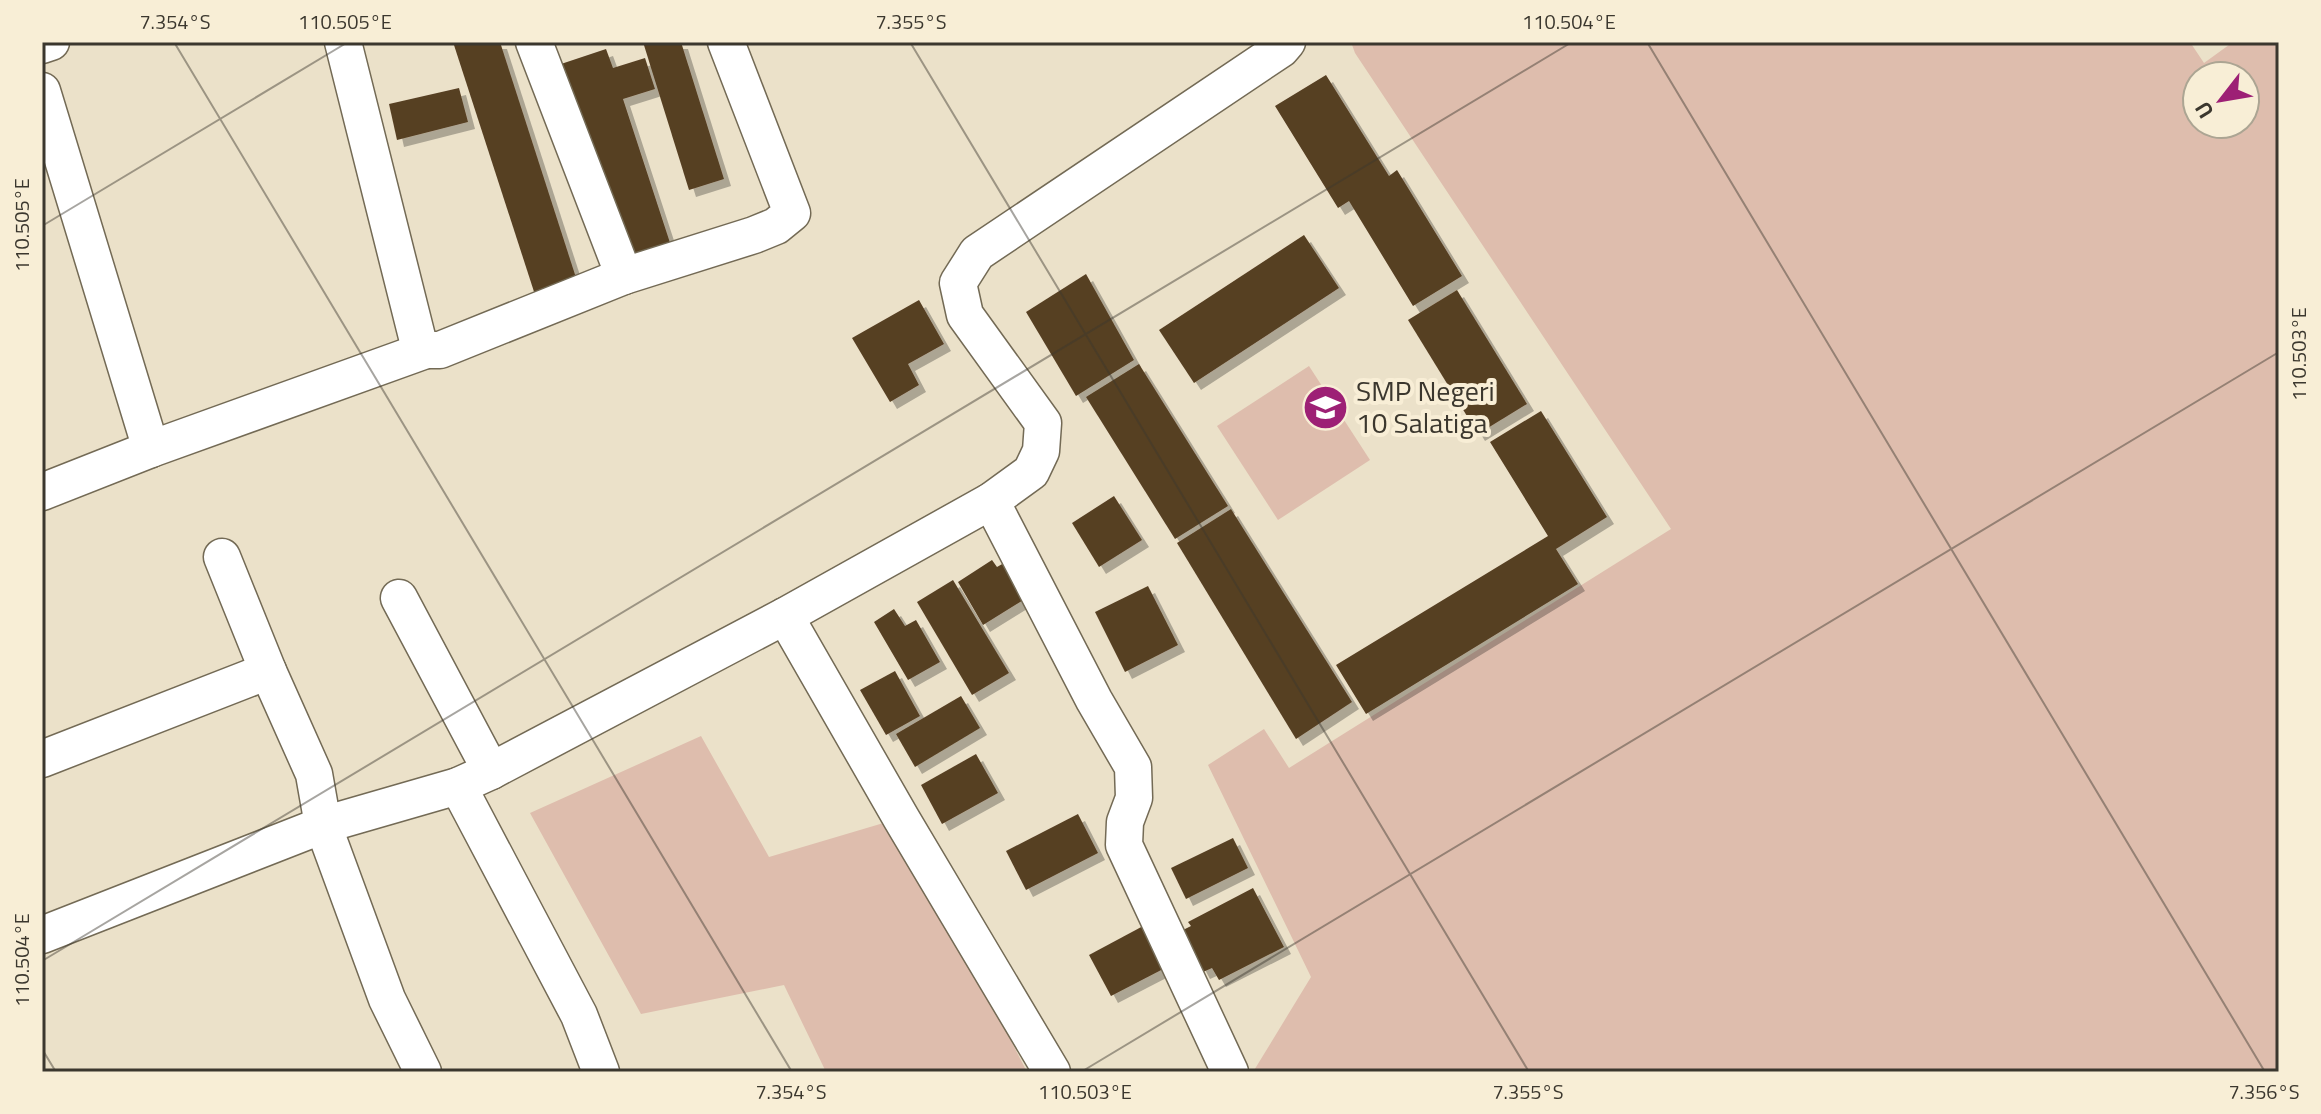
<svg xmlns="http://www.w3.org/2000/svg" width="2321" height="1114" font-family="'Titillium Web',sans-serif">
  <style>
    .green { fill: #debdad; fill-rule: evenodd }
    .building { fill: #573f24; filter: url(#shadow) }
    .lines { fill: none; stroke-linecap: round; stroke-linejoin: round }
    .street-casing { stroke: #736a55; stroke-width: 39 }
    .street { stroke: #fff; stroke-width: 36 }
    .ticks { fill: none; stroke: #3b372e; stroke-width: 2; stroke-opacity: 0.45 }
    .labels { text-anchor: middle; stroke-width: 8; stroke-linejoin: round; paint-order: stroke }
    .poi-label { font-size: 28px; fill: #3b372e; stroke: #f8eed6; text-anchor: start }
    .neatline { fill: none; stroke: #3b372e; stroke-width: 3 }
    .ticks-label { font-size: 20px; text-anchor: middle; fill: #3b372e }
  </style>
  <defs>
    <filter id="shadow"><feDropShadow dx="7" dy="7" stdDeviation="0" flood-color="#0004"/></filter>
  </defs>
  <rect width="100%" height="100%" fill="#ebe1c9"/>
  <g class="green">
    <path d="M1351,42H2190L2204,63L2233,42H2279V1072H1253L1311,977L1208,765L1264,729L1289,768L1671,529L1355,53ZM2197,76H2245V124H2197Z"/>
    <path d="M1309,366L1370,460L1278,520L1217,426Z"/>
    <path d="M701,736L769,857L897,819L1027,1072H826L784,985L641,1014L530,813Z"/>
  </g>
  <g class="building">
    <path d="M453,42H500L580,290L538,304Z"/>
    <path d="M643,42H681L724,179L689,190Z"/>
    <path d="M606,49L613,68L645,58L655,89L623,99L674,255L626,270L558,65Z"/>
    <path d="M1326,75L1389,176L1397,170L1462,276L1413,306L1349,201L1338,208L1275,106Z"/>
    <path d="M459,88L468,122L397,140L389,104Z"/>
    <path d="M1304,235L1339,288L1194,383L1159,330Z"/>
    <path d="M1086,274L1134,360L1076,396L1026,312Z"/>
    <path d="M1457,290L1527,404L1478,434L1408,320Z"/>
    <path d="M919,300L944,344L908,364L919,385L890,402L852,338Z"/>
    <path d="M1139,364L1228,506L1175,539L1086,397Z"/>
    <path d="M1541,411L1607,517L1556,549L1578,584L1366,714L1336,665L1548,536L1490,442Z"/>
    <path d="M1114,496L1142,540L1099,567L1072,523Z"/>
    <path d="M1231,509L1352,702L1296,739L1177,543Z"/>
    <path d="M1011,559L1033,594L983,625L958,582L992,560L997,567Z"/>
    <path d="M953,580L1009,673L972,695L917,602Z"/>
    <path d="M1148,586L1178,645L1125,672L1095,612Z"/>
    <path d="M894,609L905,626L916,620L940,662L908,680L874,622Z"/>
    <path d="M895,671L920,716L886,735L860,690Z"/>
    <path d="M961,696L980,728L915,767L896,734Z"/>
    <path d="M976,754L998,793L942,824L921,785Z"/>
    <path d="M1078,814L1098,853L1026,890L1006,851Z"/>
    <path d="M1233,838L1248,868L1186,899L1171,868Z"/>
    <path d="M1253,888L1284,947L1219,980L1212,968L1203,972L1181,931L1191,926L1188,922Z"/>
    <path d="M1145,925L1167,967L1111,996L1089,955Z"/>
  </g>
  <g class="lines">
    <defs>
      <g id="street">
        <path d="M343,42L418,341L426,350H440L624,276L534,42"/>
        <path d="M42,45L51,42"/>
        <path d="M42,91L151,449"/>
        <path d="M624,276L754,235L776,226L792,213L726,42"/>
        <path d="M42,492L151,449L426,350"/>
        <path d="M991,501L1094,700L1133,767L1134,798L1125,822L1124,845L1230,1072"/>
        <path d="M222,557L268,671L314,774L323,825L387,999L423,1072"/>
        <path d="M399,598L491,771"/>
        <path d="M785,616L901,818L1052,1072"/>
        <path d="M42,759L268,671"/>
        <path d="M458,786L579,1015L601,1072"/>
        <path d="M42,935L323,825L458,786L491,771L785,616L991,501L1031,472L1041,451L1043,423L965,315L958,283L977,253L1281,49L1287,42"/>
      </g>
    </defs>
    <use href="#street" class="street-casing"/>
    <use href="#street" class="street"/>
  </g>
  <path class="ticks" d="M174,42L792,1072M910,42L1529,1072M1647,42L2265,1072M42,226L348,42M42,961L1572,42M42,1049L56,1072M1081,1072L2279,352"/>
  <defs>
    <symbol id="school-disc" viewBox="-11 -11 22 22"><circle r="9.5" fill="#9d2075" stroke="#f8eed6"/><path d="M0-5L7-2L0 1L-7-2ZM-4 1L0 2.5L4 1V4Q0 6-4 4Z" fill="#fff"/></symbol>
  </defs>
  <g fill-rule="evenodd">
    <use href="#school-disc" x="1300" y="382" width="51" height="51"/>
  </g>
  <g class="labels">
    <g class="poi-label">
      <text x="1356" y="401">SMP Negeri<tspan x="1356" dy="32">10 Salatiga</tspan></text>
    </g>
  </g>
  <rect width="2321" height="1114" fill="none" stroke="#f8eed6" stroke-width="88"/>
  <g transform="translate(2221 100) rotate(239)"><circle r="38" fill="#f8eed6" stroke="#aca593" stroke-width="2"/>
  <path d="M0-6L14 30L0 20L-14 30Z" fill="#9d2075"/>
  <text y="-12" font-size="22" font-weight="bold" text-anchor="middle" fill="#3b372e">U</text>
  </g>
  <rect x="44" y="44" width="2233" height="1026" class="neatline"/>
  <g class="ticks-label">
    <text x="175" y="29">7.354°S</text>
    <text x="345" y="29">110.505°E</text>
    <text x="911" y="29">7.355°S</text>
    <text x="1569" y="29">110.504°E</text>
    <text transform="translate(22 225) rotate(-90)" y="7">110.505°E</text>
    <text transform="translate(2299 354) rotate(-90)" y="7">110.503°E</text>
    <text transform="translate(22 960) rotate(-90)" y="7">110.504°E</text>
    <text x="791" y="1099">7.354°S</text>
    <text x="1085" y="1099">110.503°E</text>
    <text x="1528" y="1099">7.355°S</text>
    <text x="2264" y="1099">7.356°S</text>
  </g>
</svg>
